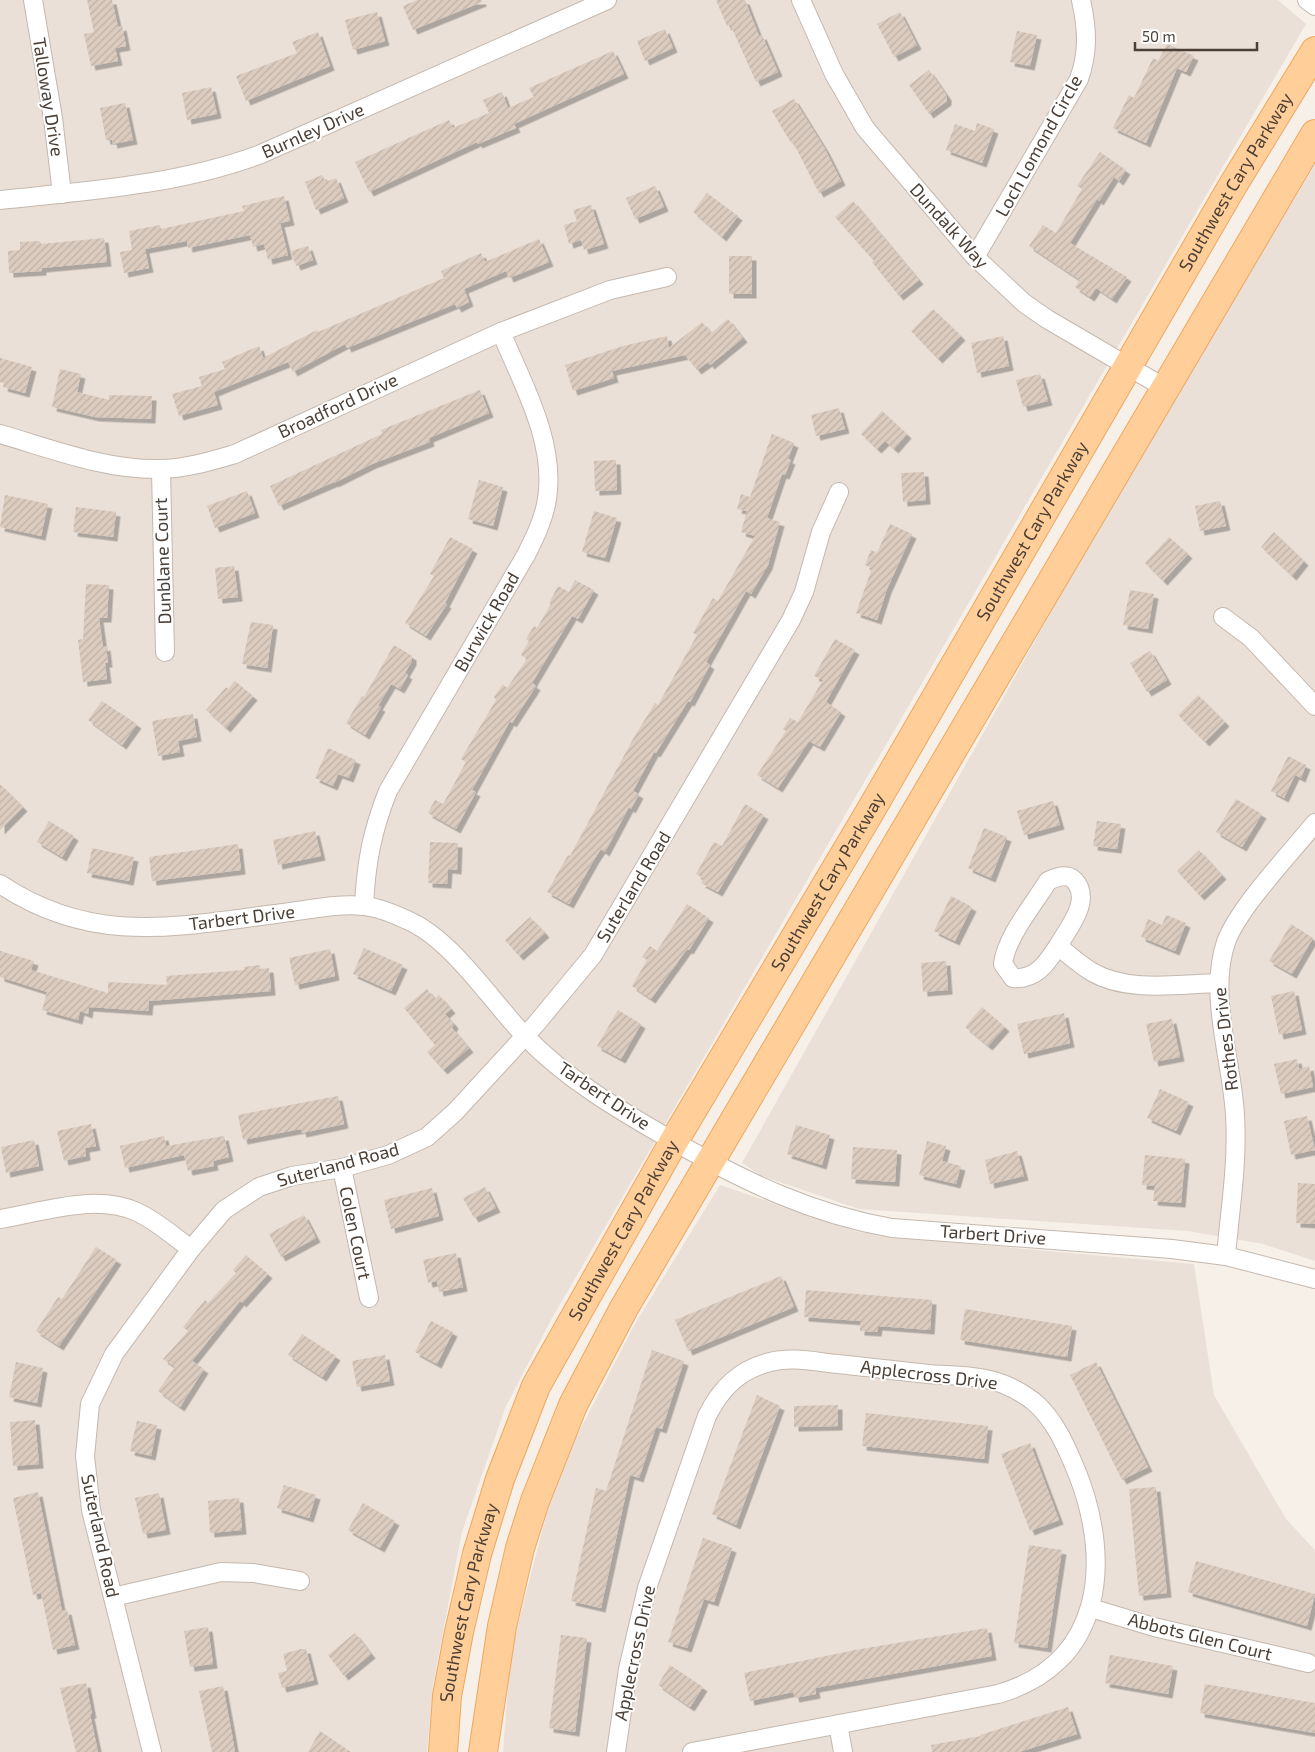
<svg xmlns="http://www.w3.org/2000/svg" width="1315" height="1752" font-family="'Exo 2',sans-serif">
  <style>
    .residential { fill: #eae0d7 }
    .building { fill: url(#building-hatch); filter: url(#shadow) }
    .lines { fill: none; stroke-linecap: round; stroke-linejoin: round }
    .street-casing { stroke: #c5b8ae; stroke-width: 20 }
    .primary-casing { stroke: #efa75e; stroke-width: 30 }
    .street { stroke: #fff; stroke-width: 18 }
    .primary { stroke: #ffce99; stroke-width: 28 }
    .labels { text-anchor: middle; stroke-width: 4; stroke-linejoin: round; paint-order: stroke }
    .street-label { font-size: 18px; fill: #4b3f36; stroke: #fff }
  </style>
  <defs>
    <pattern id="building-hatch" width="6" height="6" patternUnits="userSpaceOnUse" patternTransform="scale(1.25)"><rect width="6" height="6" fill="#dcccc0"/><path d="M-1 1l2-2M0 6l6-6M5 7l2-2" fill="none" stroke="#beb0a6"/></pattern>
    <filter id="shadow"><feDropShadow dx="4.5" dy="4.5" stdDeviation="0" flood-color="#0004"/></filter>
  </defs>
  <rect width="100%" height="100%" fill="#f6f0e9"/>
  <g class="residential">
    <path d="M0,0H1278L1306,24L552,1318L506,1406L462,1532L433,1685L427,1752H0Z"/>
    <path d="M1315,165V1261L1263,1244L1188,1231L859,1209L762,1176L742,1163L1131,470Z"/>
    <path d="M720,1185L858,1232L958,1243L1194,1264L1214,1395L1286,1519L1315,1550V1752H503L511,1651L557,1474L636,1322Z"/>
  </g>
  <g class="building">
    <path d="M87,0H112L118,27L122,26L126,46L115,48L118,61L91,66L84,34L94,32Z"/>
    <path d="M417,0H482V2L413,30L403,6Z"/>
    <path d="M716,0H745L759,36L762,35L778,72L756,82L730,24L727,26Z"/>
    <path d="M377,12L385,41L353,50L345,20Z"/>
    <path d="M900,12L917,45L894,57L877,24Z"/>
    <path d="M665,29L673,48L645,61L637,41Z"/>
    <path d="M1017,31L1037,35L1030,66L1010,62Z"/>
    <path d="M318,32L330,66L246,101L236,76L297,53L292,42Z"/>
    <path d="M1167,44L1194,56L1186,72L1177,68L1146,143L1113,128L1129,95L1134,98L1153,58L1158,61Z"/>
    <path d="M613,51L624,74L514,124L516,128L478,144L477,142L369,192L355,162L449,120L453,128L489,113L483,100L502,92L508,108L534,97L529,88Z"/>
    <path d="M929,70L947,96V101L929,114L909,85Z"/>
    <path d="M211,87L217,114L187,120L182,93Z"/>
    <path d="M794,99L825,149L841,181L819,193L793,142L791,143L772,111Z"/>
    <path d="M125,103L133,140L113,144L112,140H106L100,108Z"/>
    <path d="M977,123L994,129L982,163L946,150L955,124L975,131Z"/>
    <path d="M1100,152L1126,170L1119,181L1114,177L1099,201L1097,199L1070,243L1127,277L1112,299L1096,288L1090,297L1075,287L1080,280L1029,246L1043,225L1056,233L1082,189L1077,186Z"/>
    <path d="M322,175L326,182L336,178L344,198L316,210L305,182Z"/>
    <path d="M655,186L664,207L635,219L626,198Z"/>
    <path d="M707,193L738,216L722,237L693,212Z"/>
    <path d="M284,196L290,221L280,223L288,255L268,260L264,244L253,247L250,235L188,248L187,241L145,249L149,268L124,273L120,252L132,250L129,231L160,225L161,229L244,211L242,206Z"/>
    <path d="M853,201L919,280L899,296L872,262L874,261L835,217Z"/>
    <path d="M591,205L604,244L584,250L581,240L569,244L564,225L577,221L573,210Z"/>
    <path d="M104,238L107,262L42,268V271L9,273L8,251L20,250V242L40,241L41,244Z"/>
    <path d="M539,239L549,262L509,278L506,271L464,289L469,302L457,308L455,304L347,348L345,344L293,372L288,362L214,392L218,405L179,416L172,394L202,386L199,377L225,369L222,362L259,346L263,358L317,330L318,332L444,278L441,271L481,253L485,262Z"/>
    <path d="M308,246L313,260L296,266L291,251Z"/>
    <rect x="729" y="256" width="23" height="38"/>
    <path d="M933,309L961,336L938,359L911,331Z"/>
    <path d="M728,319L743,338L710,365L708,362L697,370L685,355L612,371L614,378L573,391L565,365L623,346L667,336L669,348L702,322L711,333Z"/>
    <path d="M1003,336L1009,366L977,373L971,343Z"/>
    <path d="M0,358L32,367L25,393L3,387L4,383L0,382Z"/>
    <path d="M60,369L81,374L77,392L109,400V395L152,396L151,419L95,417L52,407Z"/>
    <path d="M1040,374L1048,401L1023,407L1016,380Z"/>
    <path d="M480,390L489,413L429,438L430,442L372,464L334,483V482L279,506L270,486L382,434L381,430Z"/>
    <path d="M839,408L845,429L816,436L811,415Z"/>
    <path d="M882,411L907,434L894,449L885,441L877,449L861,434Z"/>
    <path d="M772,434L794,443L788,459L791,460L785,475L782,474L767,518L780,522L768,565L751,594L746,591L706,662L710,665L690,702L688,701L656,753L654,752L633,791L639,794L631,809L629,807L605,852L601,849L595,858L569,904L547,892L568,855L570,856L633,739L655,703L658,705L697,635L693,633L713,598L718,601L755,536L741,532L747,511L737,509L741,494L750,497Z"/>
    <path d="M616,460L617,490L595,491L594,461Z"/>
    <path d="M924,472L926,500L903,502L901,473Z"/>
    <path d="M479,480L503,487L493,526L468,519Z"/>
    <path d="M247,491L255,513L215,528L207,506Z"/>
    <path d="M5,495L48,504L41,536L0,527Z"/>
    <path d="M1220,501L1226,526L1200,531L1195,506Z"/>
    <path d="M76,507L116,512L113,537L73,532Z"/>
    <path d="M594,511L617,518L605,558L582,552Z"/>
    <path d="M890,524L912,534L887,589L877,620L856,613L872,568L865,565L871,550L877,553Z"/>
    <path d="M1274,532L1304,561L1292,576L1261,547Z"/>
    <path d="M450,537L473,549L445,603L447,604L426,636L405,623L434,576L430,574Z"/>
    <path d="M1169,537L1188,554L1163,581L1145,563Z"/>
    <path d="M234,566L238,597L218,599L215,568Z"/>
    <path d="M575,580L594,590L578,619L572,616L532,683L536,686L512,723L510,721L472,790L476,792L456,829L428,813L435,800L443,804L466,762L461,759L496,700L494,697L503,684L507,688L527,659L521,655L529,641L526,639L534,626L537,628L551,604L549,603L558,586L569,592Z"/>
    <path d="M86,584L109,585L107,618H99L103,647L106,646L108,663H105L107,679L83,682L78,640L83,639Z"/>
    <path d="M1130,590L1154,594L1148,629L1123,625Z"/>
    <path d="M251,622L273,625L267,668L242,664Z"/>
    <path d="M835,639L855,650L826,702L841,712L820,747L809,741L778,788L757,775L786,731L783,729L790,718L798,722L823,680L814,676Z"/>
    <path d="M394,645L412,656V661L405,673L408,675L400,689L391,684L378,706L381,707L365,735L346,723L362,696L364,697Z"/>
    <path d="M1150,651L1167,680L1147,692L1130,663Z"/>
    <path d="M235,681L253,696L226,728L206,710L226,687L228,689Z"/>
    <path d="M1198,695L1225,722L1205,742L1178,715Z"/>
    <path d="M102,701L137,724L122,745L88,720Z"/>
    <path d="M193,714L197,737L178,741L180,752L158,756L152,721Z"/>
    <path d="M328,748L356,760L349,778L338,774L333,786L315,778Z"/>
    <path d="M1288,756L1306,765L1301,778L1295,775L1284,798L1271,791Z"/>
    <path d="M0,784L23,807L0,830Z"/>
    <path d="M1236,799L1262,814L1242,847L1216,832Z"/>
    <path d="M1053,801L1060,825L1024,835L1017,811Z"/>
    <path d="M745,804L764,815L718,892L701,883L704,879L696,874L714,842L722,846Z"/>
    <path d="M49,821L74,836L62,857L37,842Z"/>
    <path d="M1097,821L1121,824L1117,849L1093,846Z"/>
    <path d="M984,828L1007,837L991,878L968,868Z"/>
    <path d="M315,831L321,856L278,865L273,840Z"/>
    <path d="M430,842L458,843L457,870L448,869L447,884L428,883Z"/>
    <path d="M238,844L241,870L152,881L149,857Z"/>
    <path d="M92,848L134,857L129,881L87,873Z"/>
    <path d="M1199,850L1222,875L1200,896L1177,871Z"/>
    <path d="M951,896L972,907L955,941L934,931Z"/>
    <path d="M687,904L709,918L689,950L687,949L651,999L632,986L647,960L642,957L650,946L657,951Z"/>
    <path d="M1166,915L1186,923L1175,951L1141,937L1148,919L1162,925Z"/>
    <path d="M530,917L545,933L519,956L505,940Z"/>
    <path d="M1291,924L1313,938L1292,974L1269,961Z"/>
    <path d="M364,948L403,965L391,991L353,974Z"/>
    <path d="M330,949L335,976L295,985L289,958Z"/>
    <path d="M0,951L34,961L31,970L108,993V982L167,985L166,976L244,970V967L260,965V969L269,968L271,991L149,1001L148,1011L89,1007L88,1014L80,1011L78,1020L42,1010L47,992L0,977Z"/>
    <path d="M946,961L948,990L923,992L921,963Z"/>
    <path d="M427,989L435,999L439,995L451,1009L445,1014L454,1024L452,1028L469,1048L443,1070L427,1052L435,1045L404,1008Z"/>
    <path d="M1294,991L1302,1030L1279,1035L1271,996Z"/>
    <path d="M982,1007L1005,1027L988,1046L965,1027Z"/>
    <path d="M618,1010L641,1024L621,1059L597,1046Z"/>
    <path d="M1064,1013L1070,1043L1024,1054L1017,1024Z"/>
    <path d="M1172,1019L1180,1057L1154,1062L1146,1024Z"/>
    <path d="M1297,1059L1299,1069L1309,1066L1313,1087L1281,1094L1274,1064Z"/>
    <path d="M1160,1089L1189,1102L1176,1131L1147,1118Z"/>
    <path d="M338,1096L344,1124L302,1133L301,1129L243,1140L238,1115Z"/>
    <path d="M1307,1116L1315,1150L1291,1155L1284,1121Z"/>
    <path d="M91,1124L96,1146L85,1148L86,1156L64,1161L57,1131Z"/>
    <path d="M796,1125L830,1135L822,1165L787,1154Z"/>
    <path d="M164,1136L166,1146L224,1136L229,1157L213,1161L214,1166L188,1171L184,1155L125,1168L120,1146Z"/>
    <path d="M34,1140L39,1166L6,1173L1,1147Z"/>
    <path d="M927,1141L946,1146L942,1161L961,1166L956,1184L919,1175Z"/>
    <path d="M853,1147L897,1150L895,1182L851,1179Z"/>
    <path d="M1017,1151L1024,1176L990,1184L985,1160Z"/>
    <path d="M1145,1155L1185,1159L1181,1203L1153,1201L1155,1186L1142,1185Z"/>
    <path d="M1298,1183L1315,1184V1224L1296,1223Z"/>
    <path d="M485,1187L496,1208L474,1218L463,1198Z"/>
    <path d="M432,1188L439,1216L391,1229L384,1200Z"/>
    <path d="M304,1215L316,1238L281,1257L269,1234Z"/>
    <path d="M96,1247L117,1260L59,1346L36,1331L58,1297L62,1299Z"/>
    <path d="M456,1253L463,1287L439,1292L437,1281L428,1283L423,1260Z"/>
    <path d="M246,1255L268,1274L242,1303L240,1301L192,1361L204,1369L180,1407L158,1391L175,1367L163,1359L188,1331L183,1327L205,1300L208,1303L236,1273L233,1270Z"/>
    <path d="M781,1276L794,1307L688,1351L675,1320Z"/>
    <path d="M806,1290L932,1300L930,1330L878,1326L877,1332L860,1331V1321L804,1317Z"/>
    <path d="M965,1309L1072,1326L1067,1357L960,1340Z"/>
    <path d="M431,1321L453,1332L437,1364L415,1352Z"/>
    <path d="M302,1334L336,1356L322,1377L288,1355Z"/>
    <path d="M652,1350L684,1361L662,1429L656,1427L639,1478L630,1475L601,1608L571,1601L596,1488L606,1491Z"/>
    <path d="M385,1355L390,1381L357,1387L352,1361Z"/>
    <path d="M16,1362L43,1368L37,1403L9,1397Z"/>
    <path d="M1096,1362L1148,1467L1122,1480L1070,1375Z"/>
    <path d="M757,1395L780,1406L736,1525L712,1514Z"/>
    <path d="M838,1405V1426L794,1427V1406Z"/>
    <path d="M866,1413L988,1426L984,1459L862,1446Z"/>
    <path d="M35,1420L39,1464L13,1466L10,1422Z"/>
    <path d="M137,1421L157,1425L151,1456L130,1451Z"/>
    <path d="M1030,1443L1059,1520L1030,1531L1001,1454Z"/>
    <path d="M284,1485L316,1495L309,1518L277,1508Z"/>
    <path d="M1156,1487L1167,1593L1139,1596L1129,1489Z"/>
    <path d="M38,1492L62,1611L67,1610L75,1645L53,1650L41,1593L33,1595L13,1498Z"/>
    <path d="M159,1493L166,1530L143,1534L135,1498Z"/>
    <path d="M239,1498L242,1530L210,1533L208,1501Z"/>
    <path d="M363,1503L395,1521L380,1548L348,1530Z"/>
    <path d="M703,1538L732,1548L714,1602L704,1599L687,1648L668,1642Z"/>
    <path d="M1029,1545L1062,1550L1047,1648L1014,1643Z"/>
    <path d="M1196,1561L1315,1594L1307,1626L1188,1592Z"/>
    <path d="M208,1627L213,1664L190,1667L184,1631Z"/>
    <path d="M987,1628L992,1656L815,1688L816,1694L795,1698L793,1692L750,1701L744,1673L855,1650Z"/>
    <path d="M355,1633L371,1654L344,1676L328,1655Z"/>
    <path d="M561,1635L587,1638L575,1732L549,1728Z"/>
    <path d="M301,1649H306L314,1680L282,1688L278,1673L287,1671L283,1654Z"/>
    <path d="M1110,1655L1173,1666L1168,1694L1105,1683Z"/>
    <path d="M670,1665L703,1687L690,1707L658,1685Z"/>
    <path d="M86,1683L92,1714H90L98,1752H76L60,1688Z"/>
    <path d="M1205,1684L1315,1703V1733L1200,1713Z"/>
    <path d="M223,1686L231,1729L235,1752H212L199,1691Z"/>
    <path d="M1068,1707L1077,1734L1019,1752H932L931,1745L981,1736L980,1735Z"/>
    <path d="M320,1731L351,1752H308Z"/>
  </g>
  <g class="lines">
    <defs>
      <g id="street">
        <path d="M33,0L53,118L62,194"/>
        <path d="M801,0L834,74L865,128L975,257L1024,303L1047,319L1165,388"/>
        <path d="M1307,0L1315,6"/>
        <path d="M0,200C88,191 178,185 261,154L607,0"/>
        <path d="M975,257L1079,79C1089,51 1087,28 1081,0"/>
        <path d="M0,434C52,449 105,470 160,469C185,469 211,461 235,454L501,332L610,290L667,277"/>
        <path d="M161,469L165,652"/>
        <path d="M1223,617L1251,638L1315,706"/>
        <path d="M0,884C94,947 179,926 283,913C309,910 338,903 364,906C378,907 394,914 407,920C452,939 491,1001 525,1036C567,1080 621,1111 673,1141C744,1181 811,1214 892,1228L1172,1249L1226,1256L1315,1279"/>
        <path d="M364,906C366,863 372,831 388,791L526,555C535,537 544,519 547,499C556,441 522,383 501,332"/>
        <path d="M1058,946C1068,928 1093,900 1074,880C1067,873 1056,877 1048,881C1034,904 1006,937 1003,964L1013,978C1036,980 1046,964 1058,946C1069,955 1080,965 1092,972C1128,993 1179,984 1218,983"/>
        <path d="M342,1168L369,1298"/>
        <path d="M0,1219C43,1212 95,1193 137,1212C157,1221 174,1237 191,1249"/>
        <path d="M1226,1256C1230,1208 1238,1163 1235,1115C1232,1061 1208,995 1226,942C1239,907 1290,854 1315,823"/>
        <path d="M113,1597L221,1572L254,1573L300,1581"/>
        <path d="M1091,1608L1154,1627L1308,1663"/>
        <path d="M838,1724L843,1752"/>
        <path d="M152,1752L91,1510L85,1456L90,1404L114,1354L191,1249L224,1210L259,1187L292,1176L342,1168L388,1155L427,1137L455,1112L536,1024L593,955L791,620L804,592L821,532L839,492"/>
        <path d="M616,1752L628,1669L647,1588L707,1416C721,1388 739,1370 770,1362C792,1356 816,1362 838,1364C868,1367 898,1371 928,1374C952,1376 981,1375 1003,1384C1013,1388 1024,1394 1033,1401C1055,1419 1067,1448 1078,1475C1112,1563 1103,1664 998,1694L692,1752"/>
      </g>
      <g id="primary">
        <path id="s1" d="M443,1752L447,1696L459,1632L477,1554L500,1479L536,1386L674,1141L868,815L1230,190L1315,51"/>
        <path d="M483,1752L502,1626L520,1548L535,1501L573,1405L624,1308L1315,134"/>
      </g>
    </defs>
    <use href="#street" class="street-casing"/>
    <use href="#primary" class="primary-casing"/>
    <use href="#street" class="street"/>
    <use href="#primary" class="primary"/>
  </g>
  <g class="labels">
    <g class="street-label">
      <text transform="translate(48 97) rotate(81)" y="6">Talloway Drive</text>
      <text transform="translate(313 131) rotate(-24)" y="6">Burnley Drive</text>
      <text transform="translate(1039 146) rotate(-61)" y="6">Loch Lomond Circle</text>
      <text dy="6" stroke="none"><textPath href="#s1" startOffset="1772">Southwest Cary Parkway</textPath></text>
      <text transform="translate(949 226) rotate(48)" y="6">Dundalk Way</text>
      <text transform="translate(338 406) rotate(-25)" y="6">Broadford Drive</text>
      <text dy="6" stroke="none"><textPath href="#s1" startOffset="1368">Southwest Cary Parkway</textPath></text>
      <text transform="translate(163 561) rotate(-92)" y="6">Dunblane Court</text>
      <text transform="translate(487 622) rotate(-60)" y="6">Burwick Road</text>
      <text dy="6" stroke="none"><textPath href="#s1" startOffset="962">Southwest Cary Parkway</textPath></text>
      <text transform="translate(634 887) rotate(-59)" y="6">Suterland Road</text>
      <text transform="translate(242 918) rotate(-7)" y="6">Tarbert Drive</text>
      <text transform="translate(1226 1039) rotate(-97)" y="6">Rothes Drive</text>
      <text transform="translate(604 1096) rotate(34)" y="6">Tarbert Drive</text>
      <text transform="translate(338 1165) rotate(-15)" y="6">Suterland Road</text>
      <text dy="6" stroke="none"><textPath href="#s1" startOffset="558">Southwest Cary Parkway</textPath></text>
      <text transform="translate(355 1233) rotate(78)" y="6">Colen Court</text>
      <text transform="translate(993 1235) rotate(4)" y="6">Tarbert Drive</text>
      <text transform="translate(929 1375) rotate(7)" y="6">Applecross Drive</text>
      <text transform="translate(100 1536) rotate(78)" y="6">Suterland Road</text>
      <text dy="6" stroke="none"><textPath href="#s1" startOffset="152">Southwest Cary Parkway</textPath></text>
      <text transform="translate(1200 1637) rotate(14)" y="6">Abbots Glen Court</text>
      <text transform="translate(635 1653) rotate(-78)" y="6">Applecross Drive</text>
    </g>
  </g>
  <path d="M1135 42v8h122v-8" fill="none" stroke="#4b3f36" stroke-width="2.5"/>
  <text x="1142" y="42" font-size="15" fill="#4b3f36" stroke="#ffffff" stroke-width="4" paint-order="stroke">50 m</text>
</svg>
